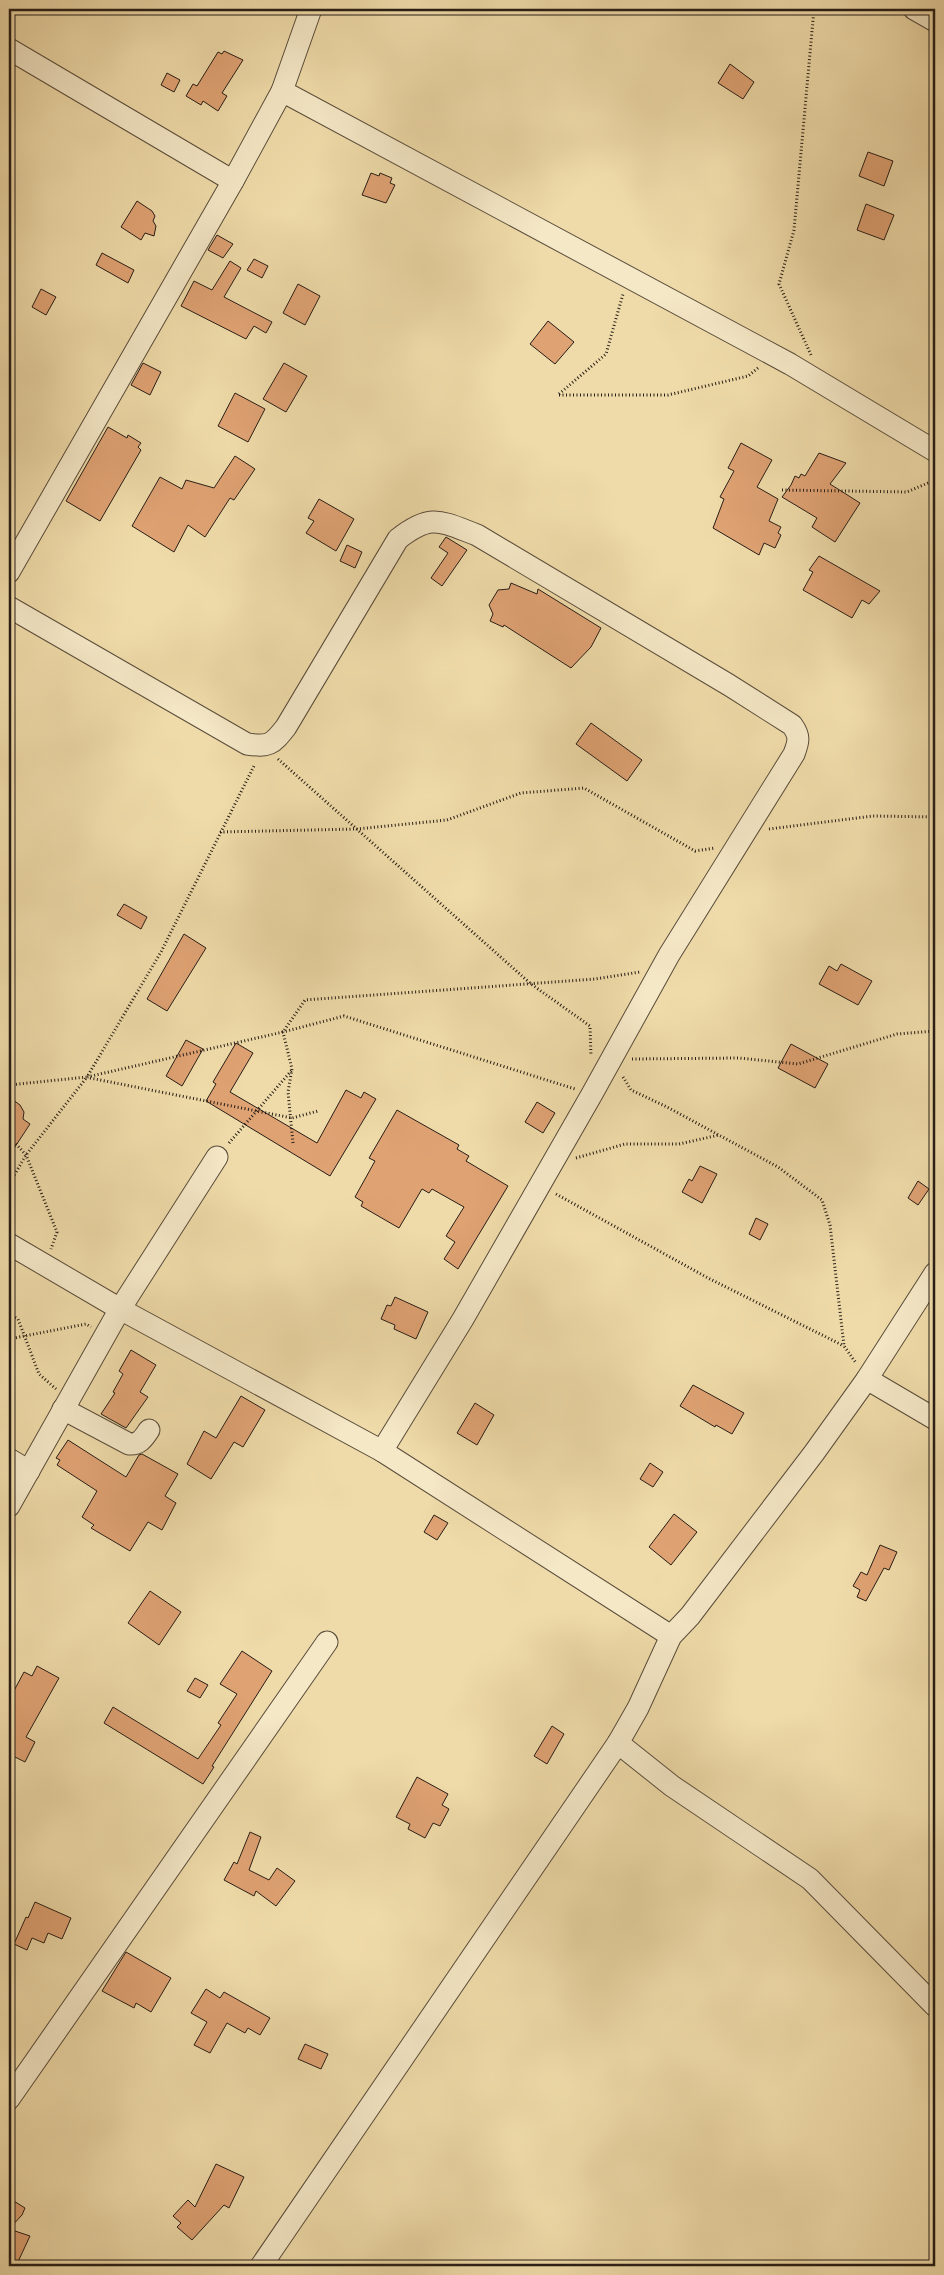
<svg xmlns="http://www.w3.org/2000/svg" width="944" height="2275" font-family="'Old Standard TT',serif">
  <style>
    .building { fill: #dfa273; stroke: #271d16 }
    .lines { fill: none; stroke-linecap: round; stroke-linejoin: round }
    .minor-casing { stroke: #594c3b; stroke-width: 23 }
    .path { stroke: #271d16; stroke-width: 3; stroke-dasharray: 1 2.5; stroke-linecap: butt }
    .minor { stroke: #f5e8c7; stroke-width: 21 }
  </style>
  <rect width="100%" height="100%" fill="#efdba9"/>
  <filter id="stains"><feTurbulence type="fractalNoise" baseFrequency=".004" numOctaves="4"/><feColorMatrix values="0 0 0 0 .2 0 0 0 0 .09 0 0 0 0 .02 0 0 0 .5 -.17"/></filter>
  <radialGradient id="worn" r=".72"><stop offset=".6" stop-color="#630" stop-opacity="0"/><stop offset="1" stop-color="#630" stop-opacity=".3"/></radialGradient>
  <g class="building">
    <path d="M224,51L243,60L222,93L227,96L218,111L203,101L201,105L186,96L193,84L197,86L218,52L222,54Z"/>
    <path d="M730,64L754,82L743,99L718,83Z"/>
    <path d="M167,73L180,80L174,92L161,85Z"/>
    <path d="M868,152L893,161L884,186L859,176Z"/>
    <path d="M371,173L379,176L380,173L392,178L390,183L395,185L386,203L362,195Z"/>
    <path d="M137,201L152,211L155,216L153,221L156,226L154,236L145,233L141,240L121,227Z"/>
    <path d="M866,204L894,215L884,240L857,230Z"/>
    <path d="M217,235L233,244L223,258L208,250Z"/>
    <path d="M102,253L134,270L128,283L96,265Z"/>
    <path d="M254,259L268,266L262,278L247,270Z"/>
    <path d="M230,261L241,268L224,297L272,322L266,333L254,326L246,339L181,306L194,281L212,290Z"/>
    <path d="M298,284L320,296L305,325L283,313Z"/>
    <path d="M41,289L56,297L46,315L32,307Z"/>
    <path d="M548,321L574,342L555,364L530,344Z"/>
    <path d="M143,363L161,372L150,395L131,385Z"/>
    <path d="M284,363L307,376L286,412L263,399Z"/>
    <path d="M235,393L265,409L248,442L218,426Z"/>
    <path d="M108,427L127,438L128,435L141,443L138,447L141,450L100,521L66,501Z"/>
    <path d="M741,443L772,460L757,487L778,499L769,521L781,527L778,533L781,535L775,548L764,543L759,555L713,528L724,499L720,497L734,471L728,468Z"/>
    <path d="M819,453L846,463L830,484L860,503L835,542L812,527L817,518L782,497L791,485L795,476L799,478L801,474L805,476Z"/>
    <path d="M235,456L255,469L234,500L230,498L205,537L188,525L174,552L132,526L160,477L182,489L186,480L214,488Z"/>
    <path d="M319,499L354,519L336,551L306,533L314,521L308,518Z"/>
    <path d="M446,537L467,550L442,586L431,578L448,553L439,547Z"/>
    <path d="M347,545L362,552L355,568L340,561Z"/>
    <path d="M819,556L880,591L869,604L862,600L852,618L803,590L813,572L809,570Z"/>
    <path d="M511,583L537,594L538,589L601,628L591,647L571,668L504,625L503,627L490,621L493,614L489,605L498,590L509,589Z"/>
    <path d="M591,723L642,760L627,781L576,744Z"/>
    <path d="M124,904L147,917L141,929L117,915Z"/>
    <path d="M184,934L206,948L167,1011L147,999Z"/>
    <path d="M841,964L872,981L858,1005L819,984L829,966L837,971Z"/>
    <path d="M186,1040L203,1049L182,1086L166,1076Z"/>
    <path d="M236,1043L253,1053L230,1092L317,1143L346,1090L361,1098L364,1092L376,1099L330,1176L206,1101L216,1084L213,1082Z"/>
    <path d="M791,1044L828,1064L815,1088L778,1068Z"/>
    <path d="M9,1097L20,1105L24,1112L23,1119L30,1124L9,1156Z"/>
    <path d="M537,1102L555,1113L543,1133L525,1122Z"/>
    <path d="M397,1110L459,1145L457,1149L469,1156L466,1161L508,1186L458,1269L444,1259L455,1242L446,1236L464,1207L432,1189L429,1193L422,1189L399,1228L361,1206L363,1202L355,1197L375,1161L369,1158Z"/>
    <path d="M700,1166L717,1174L702,1203L682,1192L689,1179L692,1181Z"/>
    <path d="M918,1181L929,1189L918,1205L908,1198Z"/>
    <path d="M756,1218L768,1224L760,1240L749,1234Z"/>
    <path d="M395,1297L428,1312L416,1339L394,1329L395,1325L381,1319L387,1305L391,1306Z"/>
    <path d="M131,1350L156,1365L140,1392L148,1397L126,1428L101,1414L115,1393L113,1392L123,1374L119,1371Z"/>
    <path d="M693,1385L744,1413L732,1434L716,1425L715,1427L680,1406Z"/>
    <path d="M241,1396L265,1410L243,1447L234,1442L211,1479L187,1464L204,1431L216,1438Z"/>
    <path d="M475,1403L494,1415L477,1445L457,1433Z"/>
    <path d="M68,1440L126,1477L139,1455L142,1454L178,1474L165,1496L176,1503L162,1530L148,1522L130,1551L91,1528L94,1525L82,1517L97,1491L57,1465L60,1460L56,1458Z"/>
    <path d="M650,1463L663,1472L653,1487L640,1479Z"/>
    <path d="M674,1514L697,1532L671,1565L649,1547Z"/>
    <path d="M434,1515L448,1523L437,1540L424,1532Z"/>
    <path d="M880,1545L897,1552L889,1570L884,1568L866,1601L857,1597L860,1590L853,1586L861,1572L867,1575Z"/>
    <path d="M150,1591L181,1612L159,1645L128,1623Z"/>
    <path d="M242,1651L272,1671L212,1766L214,1767L203,1784L104,1723L113,1707L198,1759L221,1725L218,1723L237,1694L220,1684Z"/>
    <path d="M37,1666L59,1678L26,1737L35,1742L25,1762L9,1754V1700L24,1672L32,1676Z"/>
    <path d="M195,1678L208,1685L200,1698L187,1691Z"/>
    <path d="M552,1726L564,1734L547,1764L534,1756Z"/>
    <path d="M417,1777L448,1794L442,1805L449,1809L440,1826L433,1823L425,1838L408,1829L410,1824L396,1817Z"/>
    <path d="M250,1832L261,1837L249,1870L269,1880L277,1868L295,1881L276,1906L256,1891L254,1896L224,1880L234,1862L237,1864Z"/>
    <path d="M35,1902L71,1918L62,1939L48,1933L44,1943L32,1938L27,1950L14,1944L26,1917L28,1918Z"/>
    <path d="M126,1952L171,1978L151,2012L136,2003L134,2008L102,1991Z"/>
    <path d="M206,1989L220,1998L224,1992L270,2018L260,2035L248,2028L245,2033L227,2023L210,2053L194,2045L207,2022L191,2013Z"/>
    <path d="M305,2044L328,2054L321,2069L298,2059Z"/>
    <path d="M216,2164L244,2177L229,2208L224,2205L192,2240L177,2227L181,2223L173,2216L188,2200L195,2207Z"/>
    <path d="M9,2198L25,2208L22,2215L9,2229L30,2236L16,2266H9Z"/>
  </g>
  <g class="lines">
    <defs>
      <g id="minor">
        <path d="M914,9L935,21"/>
        <path d="M9,49L233,181"/>
        <path d="M282,91L790,364L935,451"/>
        <path d="M9,572L233,181L282,91L311,9"/>
        <path d="M9,607L247,744C269,747 272,745 286,727L398,539C431,513 440,521 477,535L729,685L792,725C800,736 799,741 794,754L669,955L592,1094L463,1319L382,1451"/>
        <path d="M9,1244L120,1309L382,1451L671,1636"/>
        <path d="M935,1273L867,1379L814,1453L690,1616L671,1636L638,1708L618,1743L672,1786L810,1879L935,2006"/>
        <path d="M867,1379L935,1419"/>
        <path d="M63,1409L129,1444C140,1445 144,1437 149,1430"/>
        <path d="M9,1459L29,1471"/>
        <path d="M9,1506L120,1309L217,1157"/>
        <path d="M9,2099L327,1642"/>
        <path d="M261,2266L618,1743"/>
      </g>
    </defs>
    <use href="#minor" class="minor-casing"/>
    <g class="path">
      <path d="M811,355L779,284L794,230L814,9"/>
      <path d="M559,394L606,354L623,294"/>
      <path d="M559,395H668L748,376L758,368"/>
      <path d="M782,490L907,492L935,480"/>
      <path d="M278,759L531,984L590,1026L591,1056"/>
      <path d="M769,829L873,816L935,817"/>
      <path d="M220,832L357,829L447,820L521,793L584,788L695,851L715,848"/>
      <path d="M632,1059L739,1058L798,1064L897,1034L935,1031"/>
      <path d="M623,1077L631,1090L667,1107L778,1167L822,1200L830,1225L844,1346L856,1363"/>
      <path d="M90,1078L292,1118L318,1111"/>
      <path d="M9,1085L87,1077L161,952L255,764"/>
      <path d="M9,1136L26,1155L57,1232L51,1249"/>
      <path d="M229,1143L292,1070"/>
      <path d="M293,1143L288,1092L292,1069L283,1032L344,1016L575,1089"/>
      <path d="M576,1158L625,1144H679L719,1135"/>
      <path d="M9,1184L26,1155L87,1077L283,1032L305,1000L595,979L640,972"/>
      <path d="M556,1194L708,1278L844,1346"/>
      <path d="M9,1314L18,1319L39,1374L56,1389"/>
      <path d="M9,1339L86,1324L91,1327"/>
    </g>
    <use href="#minor" class="minor"/>
  </g>
  <rect width="944" height="2275" fill="none" stroke="#efdba9" stroke-width="30"/>
  <rect x="10" y="10" width="924" height="2255" fill="none" stroke="#271d16" stroke-width="2.5"/>
  <rect x="15" y="15" width="914" height="2245" fill="none" stroke="#271d16"/>
  <rect width="100%" height="100%" filter="url(#stains)"/>
  <rect width="100%" height="100%" fill="url(#worn)"/>
</svg>
